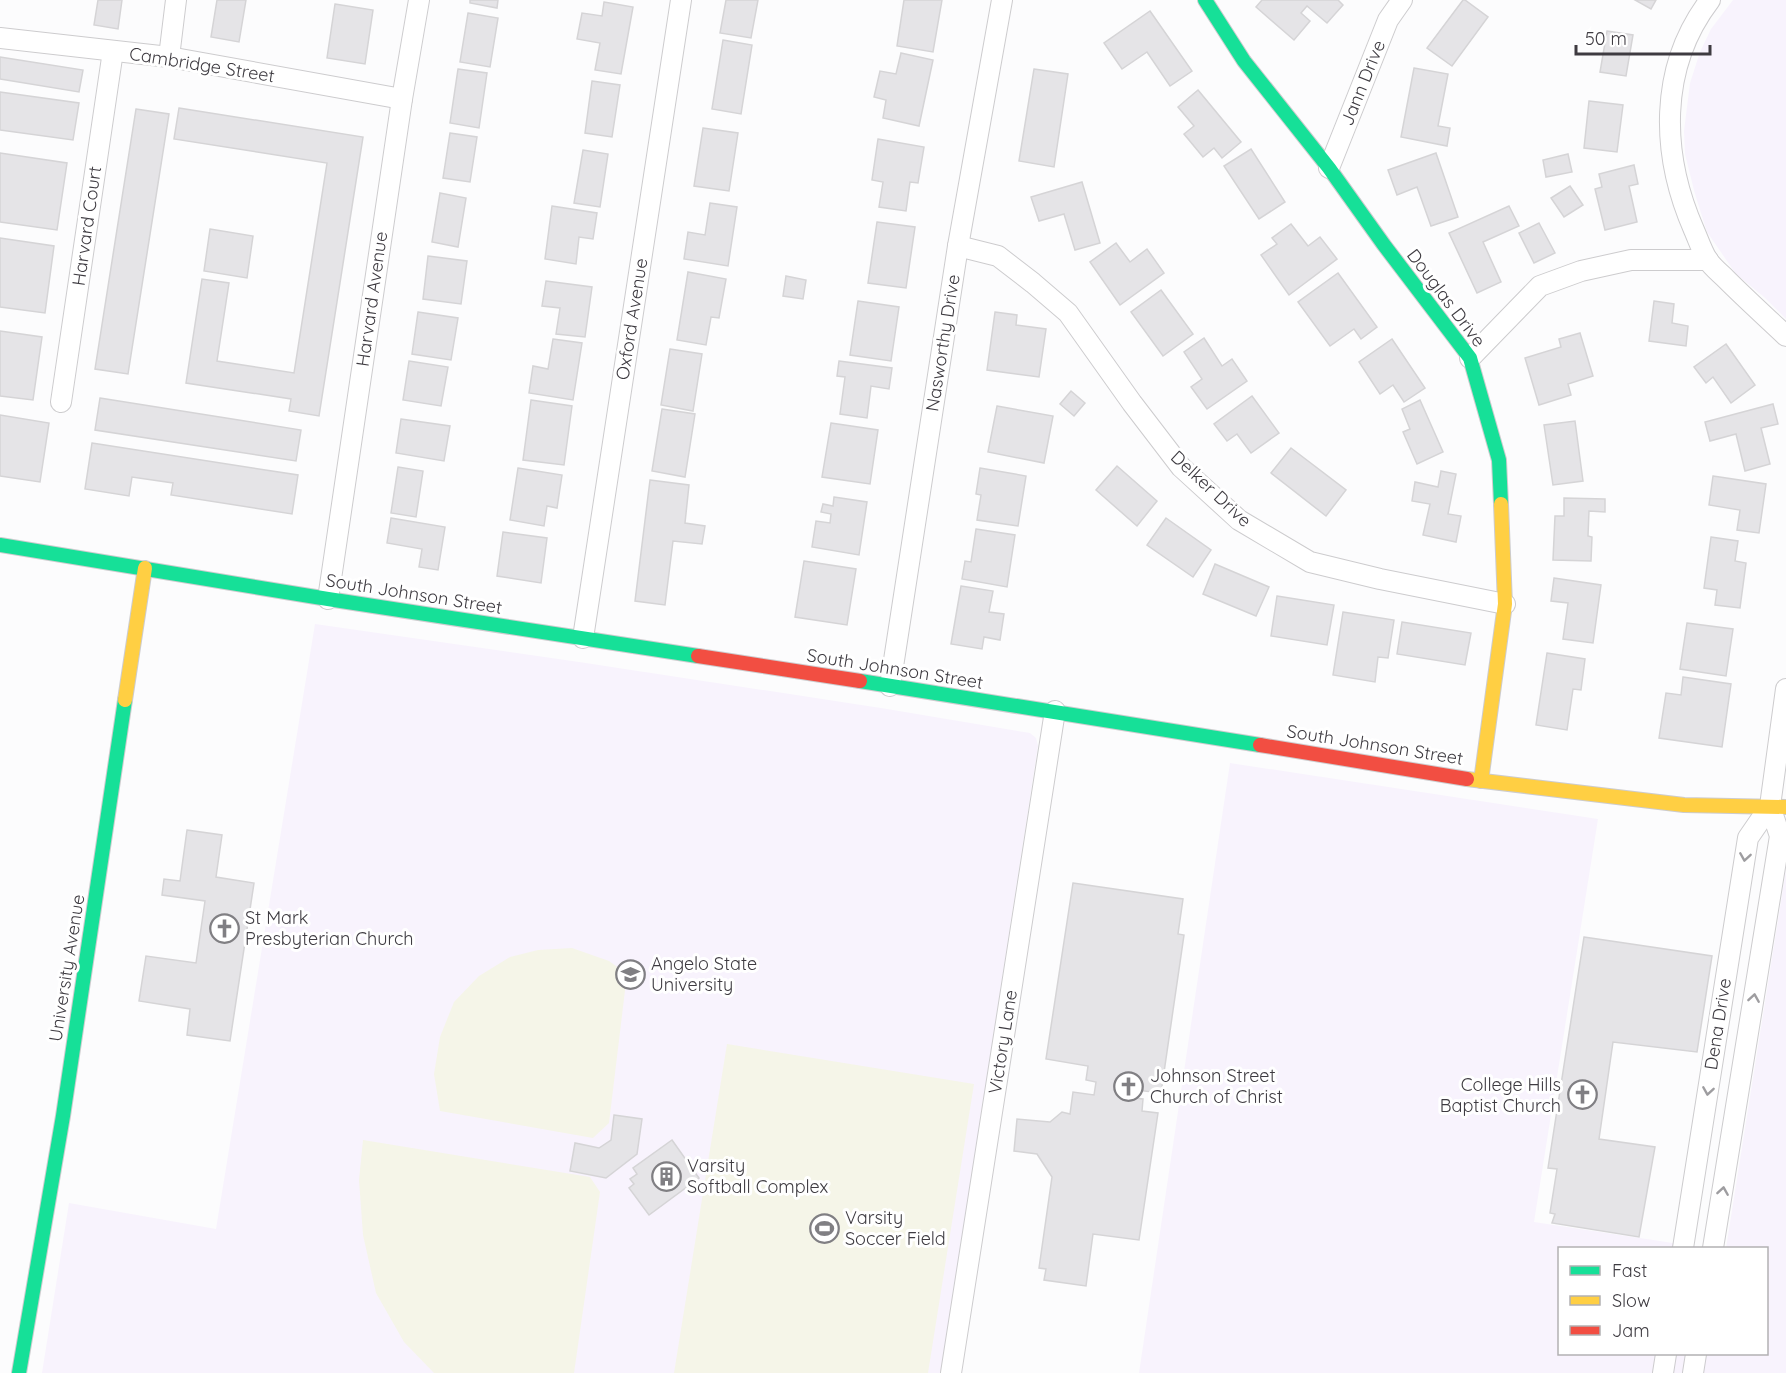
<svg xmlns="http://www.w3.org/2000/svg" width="1786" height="1373" font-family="Quicksand,sans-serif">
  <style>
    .built { fill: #f8f3fd }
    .green { fill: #f5f5e8 }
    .building { fill: #e5e4e7; stroke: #d5d4d6; stroke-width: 1.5 }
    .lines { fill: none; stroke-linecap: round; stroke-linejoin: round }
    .street-casing { stroke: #cdccce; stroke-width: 22 }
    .fast-casing { stroke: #cdccce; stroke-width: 16 }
    .slow-casing { stroke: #cdccce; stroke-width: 16 }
    .jam-casing { stroke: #cdccce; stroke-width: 16 }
    .street { stroke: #fff; stroke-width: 20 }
    .fast { stroke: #16e098; stroke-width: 14 }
    .slow { stroke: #ffcf43; stroke-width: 14 }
    .jam { stroke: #f24e42; stroke-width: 14 }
    .oneway { stroke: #9e9da0 }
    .labels { text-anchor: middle; stroke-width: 6; stroke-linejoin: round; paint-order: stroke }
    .street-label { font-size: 18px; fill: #3e3b41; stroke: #fff }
    .poi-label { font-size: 18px; fill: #3e3b41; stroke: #fff; text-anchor: start }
  </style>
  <rect width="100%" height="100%" fill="#fcfcfd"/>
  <g class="built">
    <path d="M1733,0H1786V319L1764,297L1736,274L1707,232L1695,194L1685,154L1684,131L1690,83L1700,52L1711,29Z"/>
    <path d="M315,624L579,662L881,708L1030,733L1036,738L1038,746L941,1373H42L69,1203L216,1229Z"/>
    <path d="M1230,763L1598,819L1534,1222L1706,1248H1560V1354H1766V1248H1726L1786,870V1373H1139Z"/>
  </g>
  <g class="green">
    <path d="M572,948L609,961L627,974L609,1123L593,1138L440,1111L434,1074L440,1037L454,1002L479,976L510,957L538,950Z"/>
    <path d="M727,1044L974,1084L928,1373H674Z"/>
    <path d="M363,1140L590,1177L600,1192L574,1373H434L404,1342L376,1293L363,1235L359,1180Z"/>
  </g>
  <g class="building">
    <path d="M98,0H122L118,29L94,25Z"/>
    <path d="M217,0H246L239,42L211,37Z"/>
    <path d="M470,0H498L497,8L470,3Z"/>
    <path d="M726,0H758L751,38L720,33Z"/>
    <path d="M904,0H942L933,52L897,46Z"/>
    <path d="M1262,0H1338L1343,5L1327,23L1307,6L1301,13L1310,21L1294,40L1256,7Z"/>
    <path d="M1463,0H1465L1488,17L1452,66L1427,48Z"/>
    <path d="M1635,0H1656L1651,9Z"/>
    <path d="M604,2L633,7L621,74L595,70L600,43L577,39L582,13L602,16Z"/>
    <path d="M335,4L373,10L365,64L327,58Z"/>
    <path d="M1150,11L1192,71L1170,86L1147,52L1122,69L1104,43Z"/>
    <path d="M468,13L498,18L490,67L460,62Z"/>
    <path d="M1607,31L1633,35L1626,76L1600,72Z"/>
    <path d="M723,40L752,45L741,114L712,109Z"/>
    <path d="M901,53L933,60L919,126L883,118L886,100L874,97L880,71L896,74Z"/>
    <path d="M0,57L83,70L79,92L0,79Z"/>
    <path d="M1414,68L1448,74L1438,126L1450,128L1447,146L1401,137Z"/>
    <path d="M458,69L487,73L479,128L450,123Z"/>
    <path d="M1034,69L1068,74L1054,167L1019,161Z"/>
    <path d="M592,81L620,85L612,137L585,133Z"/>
    <path d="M1198,90L1241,142L1222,158L1214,148L1203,157L1184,134L1194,126L1178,107Z"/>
    <path d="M0,92L79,103L73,140L0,130Z"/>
    <path d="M1589,101L1623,105L1617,152L1584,148Z"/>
    <path d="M179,108L363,137L319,416L289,411L291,399L186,383L202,279L229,283L217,361L294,373L327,163L174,139Z"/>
    <path d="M136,109L169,114L128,374L95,369Z"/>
    <path d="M703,128L738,133L729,191L694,186Z"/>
    <path d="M450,133L477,137L470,182L443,178Z"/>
    <path d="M878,139L924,147L918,183L910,182L906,211L879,207L883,182L872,180Z"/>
    <path d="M1251,149L1285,202L1259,219L1224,166Z"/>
    <path d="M583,150L608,154L600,207L574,203Z"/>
    <path d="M0,153L67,163L57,230L0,222Z"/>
    <path d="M1436,153L1458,217L1431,226L1417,187L1397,195L1388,170Z"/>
    <path d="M1568,154L1572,172L1546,177L1543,160Z"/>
    <path d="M1634,165L1638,184L1629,186L1637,222L1605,230L1595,189L1602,187L1599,174Z"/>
    <path d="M1082,182L1100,243L1075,250L1064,214L1039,221L1031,197Z"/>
    <path d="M1570,186L1583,205L1564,217L1551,198Z"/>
    <path d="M440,193L466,198L458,247L432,242Z"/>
    <path d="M710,203L737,207L728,266L684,259L688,232L705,235Z"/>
    <path d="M552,206L597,213L593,239L579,237L576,264L545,259Z"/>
    <path d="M1509,206L1519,226L1483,242L1501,282L1477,293L1449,233Z"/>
    <path d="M877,222L915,227L906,288L868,283Z"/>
    <path d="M1539,223L1555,253L1534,263L1519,233Z"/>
    <path d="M1291,224L1308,246L1320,237L1337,259L1289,295L1261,255L1277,244L1272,238Z"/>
    <path d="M210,229L253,236L247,278L204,271Z"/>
    <path d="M0,238L54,246L45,313L0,307Z"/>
    <path d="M1116,243L1130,262L1147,249L1164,273L1120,305L1090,262Z"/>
    <path d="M428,256L467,261L461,304L423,299Z"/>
    <path d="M688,272L726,279L719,318L711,317L706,345L677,340Z"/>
    <path d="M1338,273L1377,327L1361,339L1354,329L1330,346L1298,302Z"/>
    <path d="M786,276L806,280L803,299L783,296Z"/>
    <path d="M546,281L592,287L585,337L556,334L560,308L542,306Z"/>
    <path d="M1161,290L1193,334L1163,356L1131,312Z"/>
    <path d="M858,301L899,307L891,361L850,355Z"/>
    <path d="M1654,301L1674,304L1672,323L1688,326L1686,346L1649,341Z"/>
    <path d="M418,312L458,318L451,360L412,354Z"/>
    <path d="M995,312L1017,315L1016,325L1046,329L1039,377L987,370Z"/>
    <path d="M0,331L42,337L33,400L0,396Z"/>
    <path d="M1580,333L1593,376L1568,384L1571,395L1539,405L1525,358L1561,347L1559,339Z"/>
    <path d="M1204,338L1222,366L1232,359L1247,381L1207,409L1191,387L1202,379L1184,352Z"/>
    <path d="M553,339L582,343L573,400L529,393L533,366L548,369Z"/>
    <path d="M1392,339L1425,388L1404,402L1393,385L1380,394L1359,362Z"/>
    <path d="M1726,344L1755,385L1731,403L1713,377L1706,383L1694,367Z"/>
    <path d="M670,349L702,354L693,411L661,405Z"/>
    <path d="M409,361L448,367L441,406L403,400Z"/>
    <path d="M839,361L892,368L889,389L871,386L867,418L840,414L845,377L837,376Z"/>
    <path d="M1071,391L1085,403L1074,416L1060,404Z"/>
    <path d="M1252,396L1279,433L1251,453L1237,434L1227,441L1214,424Z"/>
    <path d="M100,398L301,430L296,461L95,430Z"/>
    <path d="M531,400L572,406L564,465L523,460Z"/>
    <path d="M1420,400L1443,452L1417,464L1403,432L1410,429L1402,409Z"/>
    <path d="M1773,404L1778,424L1761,428L1770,464L1745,471L1736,434L1710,441L1705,422Z"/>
    <path d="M997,406L1053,416L1044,463L988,452Z"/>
    <path d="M662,409L695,414L685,477L652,471Z"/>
    <path d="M0,415L49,423L40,482L0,476Z"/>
    <path d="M401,419L450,426L444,461L396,453Z"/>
    <path d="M1575,421L1583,481L1553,485L1544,425Z"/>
    <path d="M831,423L878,430L870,484L822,477Z"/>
    <path d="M92,443L298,475L292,514L171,495L173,483L132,477L129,496L85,489Z"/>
    <path d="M1291,448L1346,490L1326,516L1271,473Z"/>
    <path d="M1117,466L1157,501L1137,526L1096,490Z"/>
    <path d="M398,467L423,471L416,517L391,513Z"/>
    <path d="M518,468L562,475L557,508L547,506L544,526L510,520Z"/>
    <path d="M980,468L1026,476L1018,526L977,520L981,495L976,494Z"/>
    <path d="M1441,471L1456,474L1448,514L1461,516L1456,542L1423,535L1430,504L1412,501L1415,482L1438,487Z"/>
    <path d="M1713,476L1766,484L1759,533L1737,530L1740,510L1709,505Z"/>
    <path d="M650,480L689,485L685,523L705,526L702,544L673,541L665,605L635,601Z"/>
    <path d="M834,497L867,502L859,555L812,547L816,521L830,523L831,514L821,512L823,504L833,506Z"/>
    <path d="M1564,498L1605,499V512L1589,511L1588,536L1592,537L1591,561L1553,560L1555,516H1564Z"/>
    <path d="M391,518L445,527L438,570L419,567L422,549L387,543Z"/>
    <path d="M1166,518L1211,550L1193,577L1147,545Z"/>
    <path d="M976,529L1015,535L1007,587L962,579L965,561L971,562Z"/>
    <path d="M503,532L547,538L541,583L497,576Z"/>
    <path d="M1711,537L1738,541L1735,561L1746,563L1740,608L1715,605L1717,590L1704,588Z"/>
    <path d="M804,561L856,569L847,625L795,617Z"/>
    <path d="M1215,564L1269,587L1256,616L1203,594Z"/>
    <path d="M1554,578L1601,585L1593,643L1563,639L1568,603L1551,601Z"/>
    <path d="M961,586L993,591L989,612L1004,614L1000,640L984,637L982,649L951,644Z"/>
    <path d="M1277,596L1334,605L1327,645L1271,636Z"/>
    <path d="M1343,612L1394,620L1388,658L1378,657L1375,682L1333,675Z"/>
    <path d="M1402,622L1471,633L1465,665L1397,654Z"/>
    <path d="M1687,623L1733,629L1726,676L1680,669Z"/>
    <path d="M1547,653L1585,659L1581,690L1573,689L1567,730L1536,725Z"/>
    <path d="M1683,677L1731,684L1722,747L1659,738L1666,693L1681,695Z"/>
    <path d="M187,830L222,835L216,877L254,883L230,1041L187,1035L190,1009L139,1001L146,956L196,963L205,901L162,895L164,879L180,881Z"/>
    <path d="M1073,883L1183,899L1178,934L1184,935L1161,1093L1136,1090L1135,1098L1143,1099L1142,1111L1158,1113L1139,1240L1093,1234L1086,1286L1044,1280L1046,1269L1039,1268L1052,1177L1037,1154L1014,1151L1017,1119L1050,1122L1062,1112L1070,1114L1073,1092L1094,1095L1096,1082L1086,1080L1088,1066L1046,1059Z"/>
    <path d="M1584,937L1712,956L1697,1052L1613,1042L1599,1139L1655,1147L1639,1237L1552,1223L1555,1214L1550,1213L1557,1169L1548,1168Z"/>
    <path d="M614,1115L642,1119L637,1154L606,1178L570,1171L575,1143L599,1148L611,1140Z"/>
    <path d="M672,1140L699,1178L649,1215L629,1188L634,1184L630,1179L637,1174L633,1168Z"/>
  </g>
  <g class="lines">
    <defs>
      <g id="street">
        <path d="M1710,0C1658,68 1661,155 1694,230C1698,239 1702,251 1707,259C1712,267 1720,273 1726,279C1746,299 1766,317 1786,336"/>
        <path d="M0,38L169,57L402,99"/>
        <path d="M169,57L176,0"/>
        <path d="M1329,168L1388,20L1402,0"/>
        <path d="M958,246L998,256L1033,283L1068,313L1132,403L1181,467L1239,520L1310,562L1380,579L1505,604"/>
        <path d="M1470,358L1540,286L1581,271L1631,260H1708"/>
        <path d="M61,402L113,51"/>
        <path d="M328,599L402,99L419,0"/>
        <path d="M583,638L681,0"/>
        <path d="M890,686L958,246L1002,0"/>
        <path d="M1683,1248L1748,838L1770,806"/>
        <path d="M1713,1248L1780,836L1770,806L1786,689"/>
        <path d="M951,1373L1055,711"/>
        <path d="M1663,1373L1666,1354"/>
        <path d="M1693,1373L1696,1354"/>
      </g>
      <g id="fast">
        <path d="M1205,0L1244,61L1329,168L1384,245L1470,358L1499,460L1501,504"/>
        <path d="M0,545L328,599L698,656"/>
        <path d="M860,681L1260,745"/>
        <path d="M19,1373L63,1116L125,700"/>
      </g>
      <g id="slow">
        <path d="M125,700L145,568"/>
        <path d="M1467,779L1684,805L1786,807"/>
        <path d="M1481,781L1505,604L1501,504"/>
      </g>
      <g id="jam">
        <path d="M698,656L860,681"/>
        <path d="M1260,745L1467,779"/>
      </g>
    </defs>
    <use href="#street" class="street-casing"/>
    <use href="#fast" class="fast-casing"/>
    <use href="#slow" class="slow-casing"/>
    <use href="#jam" class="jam-casing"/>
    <use href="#street" class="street"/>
    <use href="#fast" class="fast"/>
    <use href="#slow" class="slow"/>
    <use href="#jam" class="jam"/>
  </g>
  <defs><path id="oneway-chevron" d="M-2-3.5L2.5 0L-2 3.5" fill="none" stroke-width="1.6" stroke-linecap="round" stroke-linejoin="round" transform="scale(1.5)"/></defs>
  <g class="oneway">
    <use href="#oneway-chevron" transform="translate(1745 857) rotate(99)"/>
    <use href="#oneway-chevron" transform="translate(1754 998) rotate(-81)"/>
    <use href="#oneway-chevron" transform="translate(1708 1091) rotate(99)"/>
    <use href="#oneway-chevron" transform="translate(1723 1191) rotate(-81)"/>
  </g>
  <defs>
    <symbol id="church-ring" viewBox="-11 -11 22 22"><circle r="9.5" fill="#fff" stroke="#807f83" stroke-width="1.5"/><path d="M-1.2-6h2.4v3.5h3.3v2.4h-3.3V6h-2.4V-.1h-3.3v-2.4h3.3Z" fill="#807f83"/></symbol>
    <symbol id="university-ring" viewBox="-11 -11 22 22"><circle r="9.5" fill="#fff" stroke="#807f83" stroke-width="1.5"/><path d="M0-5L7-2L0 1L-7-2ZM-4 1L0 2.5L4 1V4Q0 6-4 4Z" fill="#807f83"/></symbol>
    <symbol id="building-ring" viewBox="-11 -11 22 22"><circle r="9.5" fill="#fff" stroke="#807f83" stroke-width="1.5"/><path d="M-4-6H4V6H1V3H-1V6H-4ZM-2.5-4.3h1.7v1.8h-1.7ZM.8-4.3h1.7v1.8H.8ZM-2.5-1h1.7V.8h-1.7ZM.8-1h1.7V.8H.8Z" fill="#807f83"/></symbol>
    <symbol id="stadium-ring" viewBox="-11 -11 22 22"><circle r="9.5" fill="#fff" stroke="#807f83" stroke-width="1.5"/><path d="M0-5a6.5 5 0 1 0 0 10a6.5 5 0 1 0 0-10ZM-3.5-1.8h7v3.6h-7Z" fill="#807f83"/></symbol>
  </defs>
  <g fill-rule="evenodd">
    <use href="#church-ring" x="208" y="912" width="33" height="33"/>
    <use href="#university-ring" x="614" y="958" width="33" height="33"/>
    <use href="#church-ring" x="1112" y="1070" width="33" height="33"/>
    <use href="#church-ring" x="1566" y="1078" width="33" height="33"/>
    <use href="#building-ring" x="650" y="1160" width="33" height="33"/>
    <use href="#stadium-ring" x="808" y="1212" width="33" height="33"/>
  </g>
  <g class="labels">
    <g class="street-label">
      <text transform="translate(202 65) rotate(9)" y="6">Cambridge Street</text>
      <text transform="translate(1363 83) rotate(-68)" y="6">Jann Drive</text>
      <text transform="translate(87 226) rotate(-82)" y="6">Harvard Court</text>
      <text transform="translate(1446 298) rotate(53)" y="6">Douglas Drive</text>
      <text transform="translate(372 299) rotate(-82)" y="6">Harvard Avenue</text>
      <text transform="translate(632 319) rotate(-81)" y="6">Oxford Avenue</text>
      <text transform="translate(943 343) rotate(-81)" y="6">Nasworthy Drive</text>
      <text transform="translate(1211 489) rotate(43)" y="6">Delker Drive</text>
      <text transform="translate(414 594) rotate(9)" y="6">South Johnson Street</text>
      <text transform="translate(895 669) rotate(9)" y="6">South Johnson Street</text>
      <text transform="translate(1375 745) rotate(9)" y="6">South Johnson Street</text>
      <text transform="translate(67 968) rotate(-81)" y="6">University Avenue</text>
      <text transform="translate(1718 1024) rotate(-81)" y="6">Dena Drive</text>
      <text transform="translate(1003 1042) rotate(-81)" y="6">Victory Lane</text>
    </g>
    <g class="poi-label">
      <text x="245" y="924">St Mark<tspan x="245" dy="21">Presbyterian Church</tspan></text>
      <text x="651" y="970">Angelo State<tspan x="651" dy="21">University</tspan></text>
      <text x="1150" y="1082">Johnson Street<tspan x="1150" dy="21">Church of Christ</tspan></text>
      <text x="1561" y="1091" text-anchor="end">College Hills<tspan x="1561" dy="21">Baptist Church</tspan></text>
      <text x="687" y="1172">Varsity<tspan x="687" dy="21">Softball Complex</tspan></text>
      <text x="845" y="1224">Varsity<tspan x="845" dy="21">Soccer Field</tspan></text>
    </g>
  </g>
  <rect x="1558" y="1247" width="210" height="108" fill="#ffffff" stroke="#b2b1b3" stroke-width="1.5"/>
  <rect x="1570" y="1266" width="30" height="9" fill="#16e098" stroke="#b2b1b3" stroke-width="1.5"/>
  <text x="1612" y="1277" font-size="18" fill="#3e3b41">Fast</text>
  <rect x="1570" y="1296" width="30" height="9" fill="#ffcf43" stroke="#b2b1b3" stroke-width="1.5"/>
  <text x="1612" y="1307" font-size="18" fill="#3e3b41">Slow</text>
  <rect x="1570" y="1326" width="30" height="9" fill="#f24e42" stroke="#b2b1b3" stroke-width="1.5"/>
  <text x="1612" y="1337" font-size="18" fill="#3e3b41">Jam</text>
  <path d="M1576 45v9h134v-9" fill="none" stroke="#3e3b41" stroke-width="3"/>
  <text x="1585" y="45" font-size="18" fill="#3e3b41" stroke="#ffffff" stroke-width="4.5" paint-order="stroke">50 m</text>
</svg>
